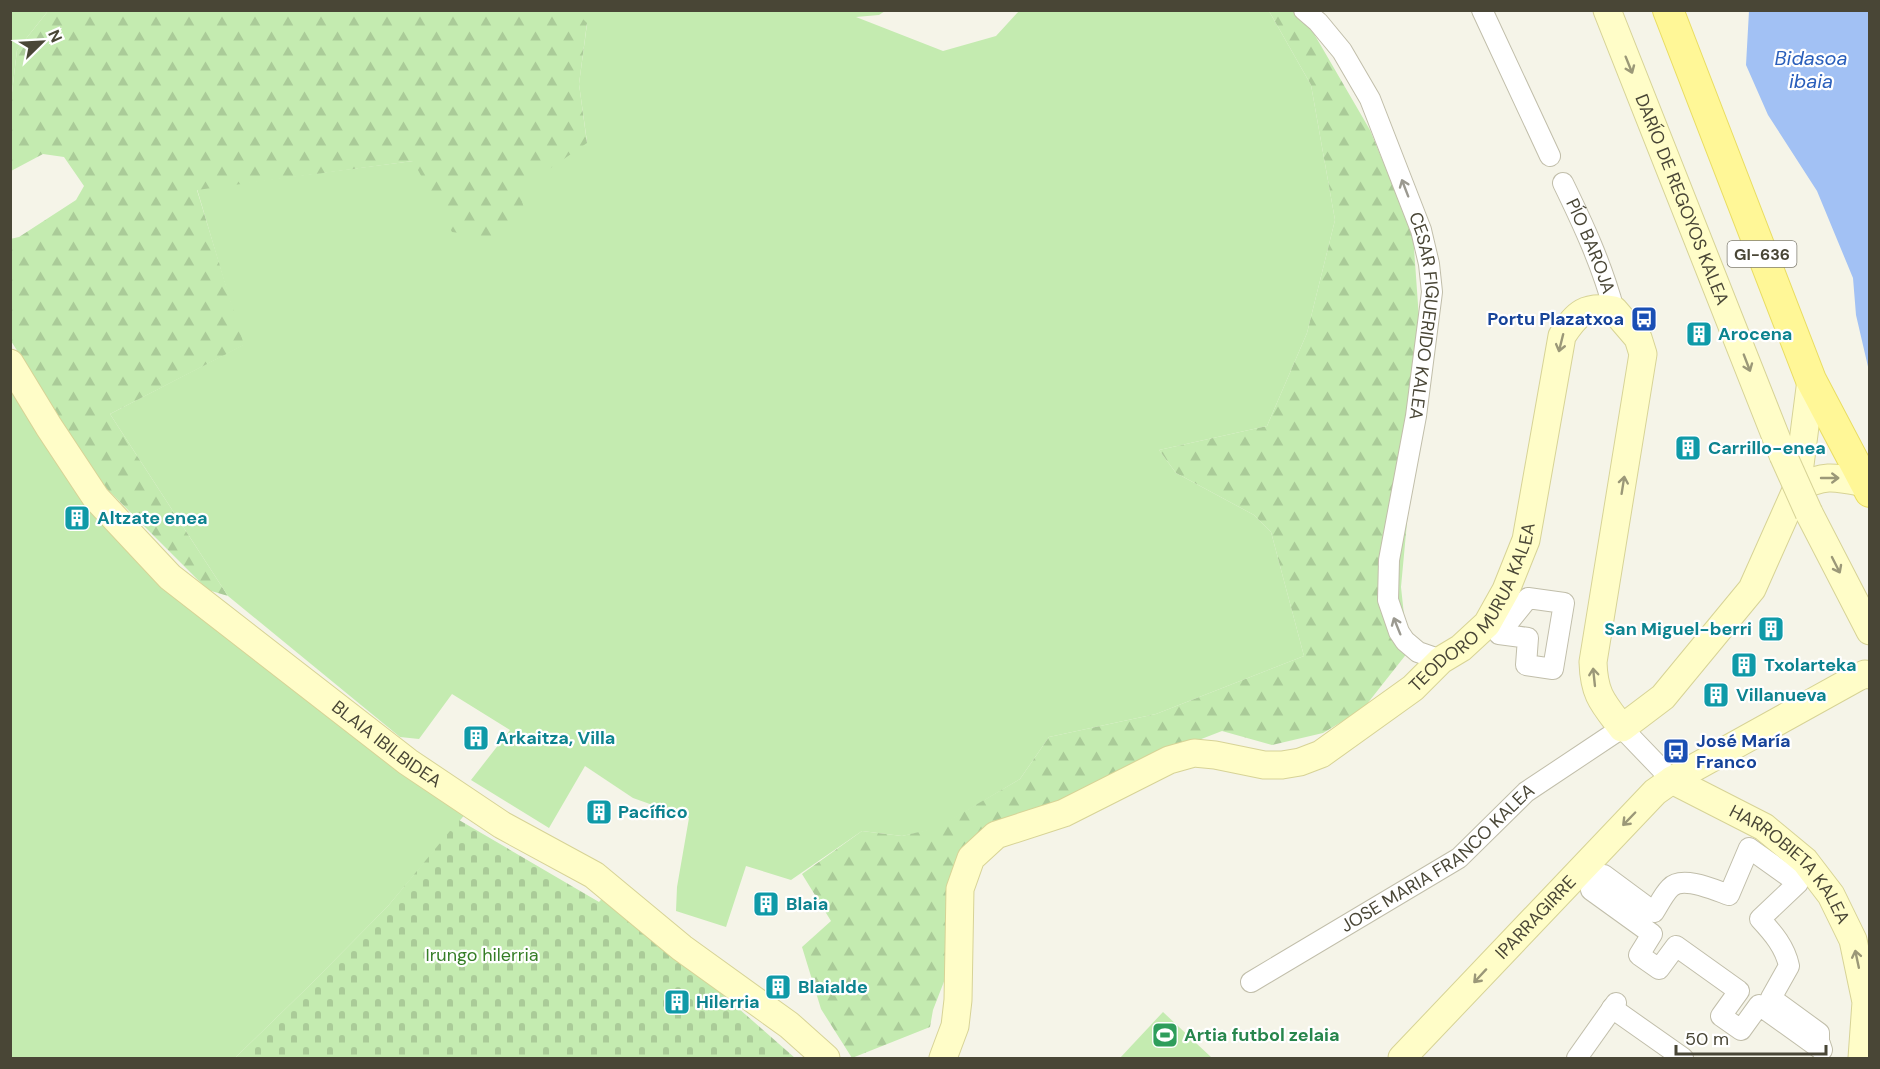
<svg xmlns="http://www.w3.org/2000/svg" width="1880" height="1069" font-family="'DM Sans',sans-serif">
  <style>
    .green { fill: #c4ebb0 }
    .forest { fill: url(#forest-firs) }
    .cemetery { fill: url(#cemetery-stones) }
    .water { fill: #a2c1f4 }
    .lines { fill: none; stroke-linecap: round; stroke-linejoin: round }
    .street-casing { stroke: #c1beaa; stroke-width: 22 }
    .secondary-casing { stroke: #d7d396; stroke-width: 29 }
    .primary-casing { stroke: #e9dd62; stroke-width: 32 }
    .street { stroke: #fff; stroke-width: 20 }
    .secondary { stroke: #fffdc8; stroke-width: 27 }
    .primary { stroke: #fff797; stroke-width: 30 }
    .secondary-bridge-casing { stroke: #d7d396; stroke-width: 29; stroke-linecap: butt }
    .secondary-bridge { stroke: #fffdc8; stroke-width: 27 }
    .oneway { stroke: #9b9878 }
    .oneway2 { stroke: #9b9990 }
    .labels { text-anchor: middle; stroke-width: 4.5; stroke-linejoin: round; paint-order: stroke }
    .shield { fill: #fff; stroke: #807e72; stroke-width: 1.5 }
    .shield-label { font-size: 16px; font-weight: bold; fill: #494636 }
    .street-label { font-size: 18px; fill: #494636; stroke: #fff }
    .transit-label { font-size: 18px; font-weight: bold; fill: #164399; stroke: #fff; text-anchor: end }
    .culture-label { font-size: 18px; font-weight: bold; fill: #0d838f; stroke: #fff; text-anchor: start }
    .park-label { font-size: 18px; fill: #357e26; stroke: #fff }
    .leisure-label { font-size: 18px; font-weight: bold; fill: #27864d; stroke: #fff; text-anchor: start }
    .water-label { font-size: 20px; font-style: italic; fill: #2a5fbb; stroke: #fff }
  </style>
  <defs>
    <pattern id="forest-firs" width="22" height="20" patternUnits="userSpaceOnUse" patternTransform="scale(1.5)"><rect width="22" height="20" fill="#c4ebb0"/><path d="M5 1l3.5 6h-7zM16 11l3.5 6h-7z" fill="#aacb98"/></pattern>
    <pattern id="cemetery-stones" width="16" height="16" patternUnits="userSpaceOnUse" patternTransform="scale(1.5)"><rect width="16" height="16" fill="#c4ebb0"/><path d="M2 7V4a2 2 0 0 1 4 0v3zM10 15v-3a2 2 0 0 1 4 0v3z" fill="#aacb98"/></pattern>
  </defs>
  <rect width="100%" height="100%" fill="#f5f4e8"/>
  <g class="green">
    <path d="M1091,10L1099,12L1100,10L1269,11L1311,85L1335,220L1307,333L1267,426L1159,450L1176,473L1254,515L1271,532L1304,656L1156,714L1049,737L1020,779L936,829L902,836L862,831L791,880L746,866L726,927L676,911L677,887L689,818L633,798L585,766L549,828L471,780L510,730L452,694L419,739L400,737L228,596L110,414L243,345L197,189L413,161L587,142L579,84L587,24L574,11H885L879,15L856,17L943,51L996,36L1019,11Z"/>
    <path d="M11,11H48L17,50L11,101Z"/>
    <path d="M10,347L96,498L467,812L388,906L311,984L235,1058H11Z"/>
    <path d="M1163,1012L1212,1058H1120Z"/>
  </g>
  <g class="forest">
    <path d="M574,10L587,23L579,84L587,143L542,174L517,184L528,222L489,237L452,232L413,161L197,190L244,345L110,414L228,596L208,590L100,482L11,341L10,239L19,237L76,200L84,186L64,157L43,154L11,171V101L17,50L48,11Z"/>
    <path d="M1269,11H1293L1306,20L1370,130L1413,234L1422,361L1401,587L1408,652L1363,709L1323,733L1272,745L1222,731L1155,757L977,842L957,948L933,1010L930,1027L852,1058L821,1009L802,947L831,921L802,874L862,831L902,836L936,828L1020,779L1049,737L1156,714L1304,656L1271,532L1254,515L1176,473L1159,450L1267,426L1307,333L1335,220L1311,85Z"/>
  </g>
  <path class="cemetery" d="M459,820L599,902L607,893L795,1058H235L311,984L388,906Z"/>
  <path class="water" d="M1749,11H1869V371L1856,315L1853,278L1817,191L1768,115L1746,65Z"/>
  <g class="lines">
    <defs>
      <g id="street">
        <path id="s1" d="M1304,10L1318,22L1342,51L1370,99L1421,230L1429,264L1432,292L1416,416L1389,560L1388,600L1399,632L1405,641L1418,652L1441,660"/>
        <path d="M1482,10L1550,156"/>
        <path id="s2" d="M1563,183C1583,224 1602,265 1614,310"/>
        <path d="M1528,598L1564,603L1553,669L1526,665L1528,638L1499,634Z"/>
        <path d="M1749,848L1798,883L1760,919C1773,933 1785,947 1789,966L1771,998L1819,1033V1041L1822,1050L1759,1005L1741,1030L1721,1016L1739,991L1676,946L1659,969L1639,955L1652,934L1591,890L1604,875L1654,912C1659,904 1664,894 1670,888C1682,875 1715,890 1729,895Z"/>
        <path id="s3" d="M1251,982L1459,858L1526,792L1622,728L1672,780"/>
        <path d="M1612,1008L1683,1058"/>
        <path d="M1577,1058L1616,1003"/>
      </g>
      <g id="secondary">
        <path id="s4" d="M1607,10L1783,455"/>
        <path id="s5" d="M10,363L49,427L96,498L170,577L408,762L502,825L594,875L682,948L789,1025L826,1058"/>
        <path d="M1797,488C1826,474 1834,477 1865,483"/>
        <path d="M1809,513L1870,631"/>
        <path id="s6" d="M1672,780L1764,827L1805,861L1831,895L1853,940L1866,1002L1862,1058"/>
        <path id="s7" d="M943,1058L955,1026L958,1000L960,889L971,858L996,835L1064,813L1169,760L1194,753L1215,755L1264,765H1282L1300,762L1321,754L1413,688L1441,660L1461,648L1487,624L1506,590L1526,540L1562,336C1577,313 1585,305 1614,310L1638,338L1643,354L1593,662C1594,695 1603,703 1622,728L1663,697L1752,589L1797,488L1811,380"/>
        <path id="s8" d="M1402,1058L1655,792L1672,780L1858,677L1865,674L1870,675"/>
      </g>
      <path id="primary" d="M1668,10L1811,380L1870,492"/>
    </defs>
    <use href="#street" class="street-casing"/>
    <use href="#secondary" class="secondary-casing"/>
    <use href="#primary" class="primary-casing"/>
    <use href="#street" class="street"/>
    <use href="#secondary" class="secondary"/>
    <use href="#primary" class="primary"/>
    <defs>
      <path id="secondary-bridge" d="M1783,455L1809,513"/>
    </defs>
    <use href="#secondary-bridge" class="secondary-bridge-casing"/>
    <use href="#secondary-bridge" class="secondary-bridge"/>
  </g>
  <defs><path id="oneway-shaft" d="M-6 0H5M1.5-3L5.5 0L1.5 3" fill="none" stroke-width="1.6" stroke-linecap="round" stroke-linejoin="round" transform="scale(1.5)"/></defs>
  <g class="oneway">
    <use href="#oneway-shaft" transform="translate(1629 65) rotate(68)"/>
    <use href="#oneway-shaft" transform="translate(1561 343) rotate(104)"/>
    <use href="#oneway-shaft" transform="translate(1747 363) rotate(69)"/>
    <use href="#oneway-shaft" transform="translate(1830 478)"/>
    <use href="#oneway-shaft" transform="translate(1623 485) rotate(-81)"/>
    <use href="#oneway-shaft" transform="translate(1836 565) rotate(63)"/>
    <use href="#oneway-shaft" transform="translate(1594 677) rotate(-96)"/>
    <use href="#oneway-shaft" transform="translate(1629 819) rotate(134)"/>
    <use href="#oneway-shaft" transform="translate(1857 959) rotate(-102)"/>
    <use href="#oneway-shaft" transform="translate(1480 976) rotate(133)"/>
  </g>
  <g class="oneway2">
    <use href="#oneway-shaft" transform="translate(1405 188) rotate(-111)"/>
    <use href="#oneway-shaft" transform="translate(1397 626) rotate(-112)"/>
  </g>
  <defs>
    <symbol id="bus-square" viewBox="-11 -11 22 22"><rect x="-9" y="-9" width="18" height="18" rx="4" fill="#1a4fb4" stroke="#fff"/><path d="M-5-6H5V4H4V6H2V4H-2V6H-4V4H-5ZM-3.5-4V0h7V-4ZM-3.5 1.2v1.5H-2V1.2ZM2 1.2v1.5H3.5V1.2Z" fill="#fff"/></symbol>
    <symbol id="building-square" viewBox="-11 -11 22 22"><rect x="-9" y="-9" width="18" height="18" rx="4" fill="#0f9aa8" stroke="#fff"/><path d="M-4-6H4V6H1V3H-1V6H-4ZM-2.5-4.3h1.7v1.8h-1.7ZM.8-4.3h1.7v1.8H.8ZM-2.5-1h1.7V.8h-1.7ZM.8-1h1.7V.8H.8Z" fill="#fff"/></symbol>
    <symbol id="stadium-square" viewBox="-11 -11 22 22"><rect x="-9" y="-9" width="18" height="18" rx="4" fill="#2e9e5b" stroke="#fff"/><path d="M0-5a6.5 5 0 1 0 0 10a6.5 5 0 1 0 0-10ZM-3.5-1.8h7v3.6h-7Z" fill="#fff"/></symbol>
  </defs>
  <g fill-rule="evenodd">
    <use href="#bus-square" x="1629" y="304" width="30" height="30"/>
    <use href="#building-square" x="1684" y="319" width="30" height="30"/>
    <use href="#building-square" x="1673" y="433" width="30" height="30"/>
    <use href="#building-square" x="62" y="503" width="30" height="30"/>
    <use href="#building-square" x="1756" y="614" width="30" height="30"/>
    <use href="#building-square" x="1729" y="650" width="30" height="30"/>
    <use href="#building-square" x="1701" y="680" width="30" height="30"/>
    <use href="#building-square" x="461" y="723" width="30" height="30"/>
    <use href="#bus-square" x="1661" y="736" width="30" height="30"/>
    <use href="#building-square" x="584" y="797" width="30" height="30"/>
    <use href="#building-square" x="751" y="889" width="30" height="30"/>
    <use href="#building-square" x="763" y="972" width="30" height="30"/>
    <use href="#building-square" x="662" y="987" width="30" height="30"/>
    <use href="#stadium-square" x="1150" y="1020" width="30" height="30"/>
  </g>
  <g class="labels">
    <rect class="shield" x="1727.5" y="241" width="69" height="26" rx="4.5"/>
    <g class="shield-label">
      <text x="1762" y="260">GI-636</text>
    </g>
    <g class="street-label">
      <text dy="6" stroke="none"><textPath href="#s4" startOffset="204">DARÍO DE REGOYOS KALEA</textPath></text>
      <text dy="6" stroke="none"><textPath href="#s2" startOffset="69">PÍO BAROJA</textPath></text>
      <text dy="6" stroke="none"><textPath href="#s1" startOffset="339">CESAR FIGUERIDO KALEA</textPath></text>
      <text dy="6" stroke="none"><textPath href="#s7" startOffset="800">TEODORO MURUA KALEA</textPath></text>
      <text dy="6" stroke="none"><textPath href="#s5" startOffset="542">BLAIA IBILBIDEA</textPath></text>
      <text dy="6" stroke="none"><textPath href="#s3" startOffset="225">JOSE MARIA FRANCO KALEA</textPath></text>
      <text dy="6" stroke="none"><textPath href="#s6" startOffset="148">HARROBIETA KALEA</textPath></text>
      <text dy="6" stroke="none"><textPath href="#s8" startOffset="194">IPARRAGIRRE</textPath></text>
    </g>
    <g class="transit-label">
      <text x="1624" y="325">Portu Plazatxoa</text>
      <text x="1696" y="747" text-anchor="start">José María<tspan x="1696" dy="21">Franco</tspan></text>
    </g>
    <g class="culture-label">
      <text x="1718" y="340">Arocena</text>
      <text x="1708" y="454">Carrillo-enea</text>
      <text x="97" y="524">Altzate enea</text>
      <text x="1752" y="635" text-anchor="end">San Miguel-berri</text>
      <text x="1764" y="671">Txolarteka</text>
      <text x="1736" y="701">Villanueva</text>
      <text x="496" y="744">Arkaitza, Villa</text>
      <text x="618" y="818">Pacífico</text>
      <text x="786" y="910">Blaia</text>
      <text x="798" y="993">Blaialde</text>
      <text x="696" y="1008">Hilerria</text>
    </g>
    <g class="park-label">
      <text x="482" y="961">Irungo hilerria</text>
    </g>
    <g class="leisure-label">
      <text x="1184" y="1041">Artia futbol zelaia</text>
    </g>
    <g class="water-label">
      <text x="1811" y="65">Bidasoa<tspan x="1811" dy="23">ibaia</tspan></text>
    </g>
  </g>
  <rect width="1880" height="1069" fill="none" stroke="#494636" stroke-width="24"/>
  <g transform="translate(42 42) rotate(66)" stroke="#ffffff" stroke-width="4.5" paint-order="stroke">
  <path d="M0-4.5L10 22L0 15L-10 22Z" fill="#494636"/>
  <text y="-9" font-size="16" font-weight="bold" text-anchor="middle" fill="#494636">N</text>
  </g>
  <path d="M1676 1045v9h150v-9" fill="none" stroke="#494636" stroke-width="3"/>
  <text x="1685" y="1045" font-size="18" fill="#494636" stroke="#ffffff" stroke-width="4.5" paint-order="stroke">50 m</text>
</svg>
